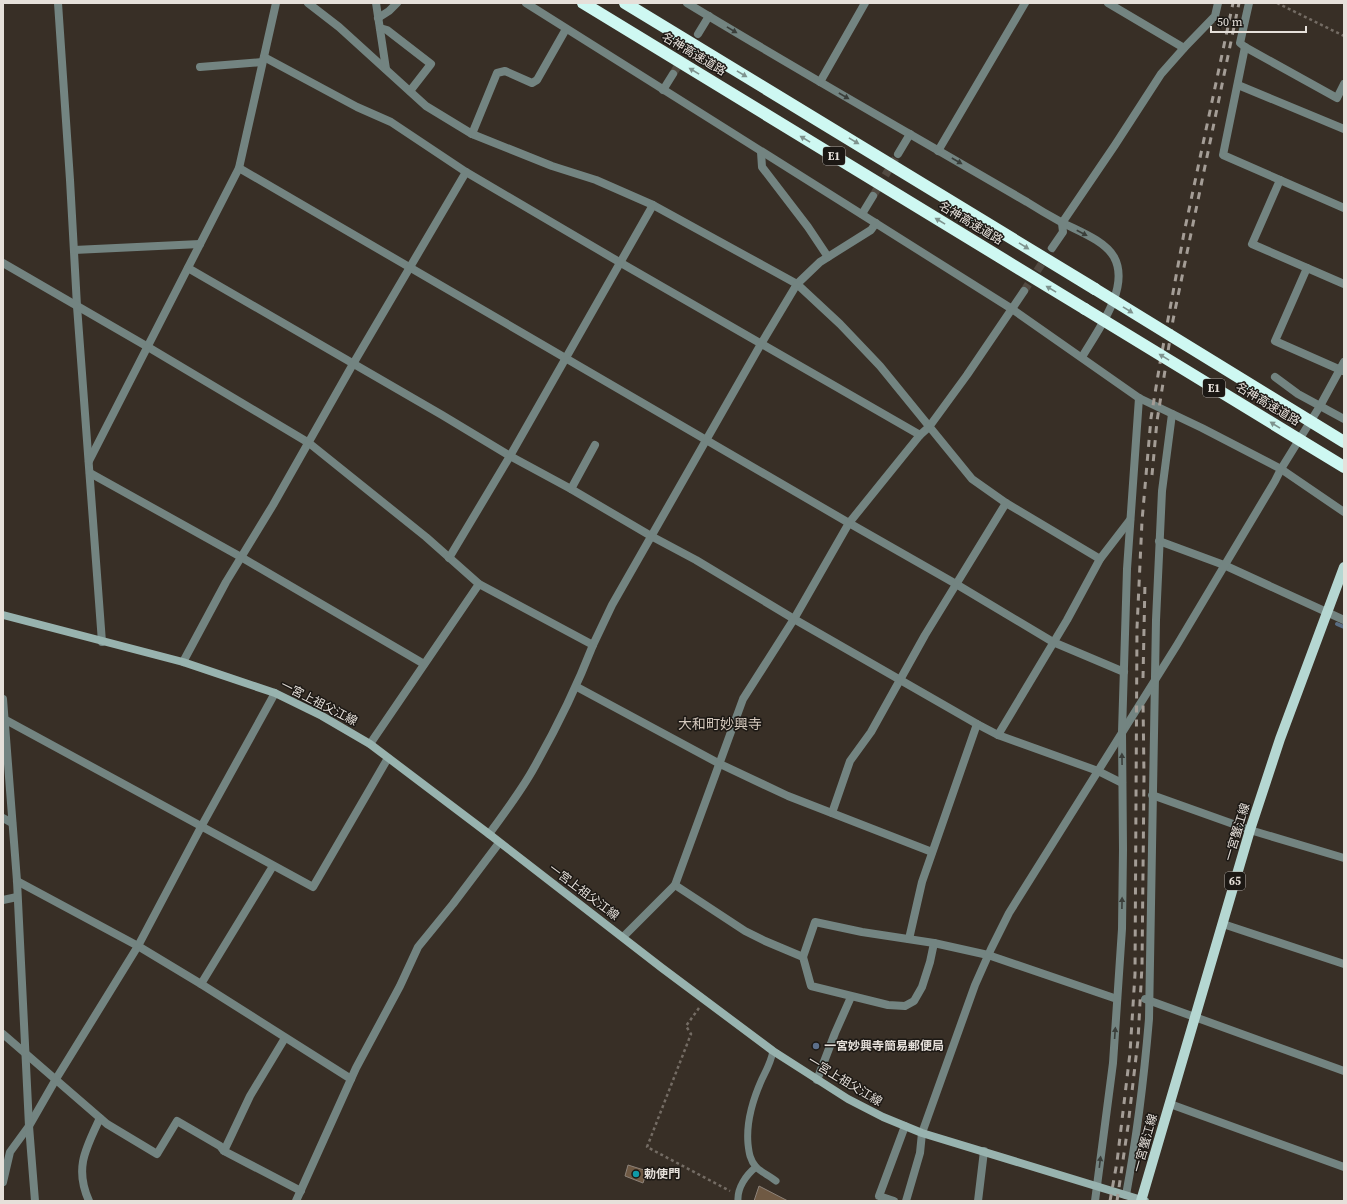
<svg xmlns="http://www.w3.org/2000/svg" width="1347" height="1204" font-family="'Source Serif 4','Noto Sans JP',serif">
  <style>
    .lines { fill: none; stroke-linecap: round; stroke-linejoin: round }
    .stream { stroke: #596d83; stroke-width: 4 }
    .building { fill: #6f5943; stroke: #8d8278 }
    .minor-tunnel { stroke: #524a41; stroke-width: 8; stroke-dasharray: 8 4; stroke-linecap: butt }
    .path { stroke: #746c64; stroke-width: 2.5; stroke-dasharray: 3 3; stroke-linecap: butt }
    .service { stroke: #738481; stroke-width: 7 }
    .minor { stroke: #738481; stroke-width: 8 }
    .tertiary { stroke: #738481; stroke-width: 8 }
    .secondary { stroke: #98b3af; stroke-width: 8 }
    .primary { stroke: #b5d7d2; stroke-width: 10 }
    .motorway { stroke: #cef8f2; stroke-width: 12 }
    .rail { stroke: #a49d96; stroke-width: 3; stroke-dasharray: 7 7; stroke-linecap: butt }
    .motorway-bridge { stroke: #cef8f2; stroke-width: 12 }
    .oneway { fill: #3a3e3a }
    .oneway2 { fill: #7e938e }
    .service-dot { fill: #5c6f8a; stroke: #1c1814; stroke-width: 1.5 }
    .culture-dot { fill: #0f9aa8; stroke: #1c1814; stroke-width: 1.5 }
    .labels { text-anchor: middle; stroke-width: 3; stroke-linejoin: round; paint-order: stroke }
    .shield { fill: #1c1814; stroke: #a9a49f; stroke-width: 1 }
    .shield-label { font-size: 11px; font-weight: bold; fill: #e6e0da }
    .street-label { font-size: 12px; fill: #e6e0da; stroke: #1c1814 }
    .poi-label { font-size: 12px; font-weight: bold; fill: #e6e0da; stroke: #1c1814; text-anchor: start }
    .quarter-label { font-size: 14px; fill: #d3c7bc; stroke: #1c1814 }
  </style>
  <rect width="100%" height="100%" fill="#382f26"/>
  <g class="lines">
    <path class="stream" d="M1337,624L1344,627"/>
  </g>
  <g class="building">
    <path d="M628,1165L647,1171L643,1183L625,1176Z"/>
    <path d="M759,1186L788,1201H754Z"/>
  </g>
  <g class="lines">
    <g class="minor-tunnel">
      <path d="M673,74L694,39"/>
      <path d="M873,196L898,154"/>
      <path d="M1024,291L1052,248"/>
    </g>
    <g class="path">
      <path d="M1277,3L1344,36"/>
      <path d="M699,1008L686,1026L691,1034L647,1147L730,1191"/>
    </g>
    <g class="service">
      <path d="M773,1051C771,1062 767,1069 762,1079C753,1099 746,1122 748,1144C749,1153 750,1160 756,1167C761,1172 770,1176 776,1181"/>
      <path d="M738,1201C737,1188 746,1175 756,1167"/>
    </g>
    <g class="minor">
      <path d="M58,3L70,180L77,306L102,642"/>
      <path d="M308,3L339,27L426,106L472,134L552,166L596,180L653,205L797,284L840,324L880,366L972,479L1006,503L1100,559"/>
      <path d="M376,3L386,69"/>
      <path d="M687,3C799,71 914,136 1027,202C1038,209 1050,216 1061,222C1078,231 1104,240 1114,257C1131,288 1097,331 1082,357"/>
      <path d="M1108,3L1184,48"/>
      <path d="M1249,3L1240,43L1245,47L1337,98L1344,84"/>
      <path d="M378,18L389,11L397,3"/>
      <path d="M380,28L387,30L431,64L410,91"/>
      <path d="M698,34L709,16"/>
      <path d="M1245,47L1223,155L1344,208"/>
      <path d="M264,57L357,107L391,122L466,172L621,263L920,435"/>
      <path d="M200,67L262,62"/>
      <path d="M820,82L865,3"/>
      <path d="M1238,85L1344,129"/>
      <path d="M663,90L673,74"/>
      <path d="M472,134L497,73L505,71L532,83L537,80L566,29"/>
      <path d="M938,151L1025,3"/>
      <path d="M761,152L762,167L808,227L828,257"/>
      <path d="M898,154L910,134"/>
      <path d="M239,168L849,523L956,584L1053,642L1124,672"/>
      <path d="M1280,180L1252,244L1344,284"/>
      <path d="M862,214L873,196"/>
      <path d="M1052,248L1063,232L1062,223L1115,145L1161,74L1184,48L1215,16L1218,3"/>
      <path d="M74,250L200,244"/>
      <path d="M3,263L148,347L309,443L426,537L479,584L593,645L612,605L761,344L797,284L820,262L871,230L876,223"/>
      <path d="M188,268L442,415L510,456L571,489L651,536L696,560L794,619L977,724L998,735L1098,771L1122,783"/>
      <path d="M1307,268L1275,341L1343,371"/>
      <path d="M1275,377L1298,394L1344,419"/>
      <path d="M89,461L239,168L276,3"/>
      <path d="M90,473L241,557L424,664"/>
      <path d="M571,489L595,445"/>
      <path d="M1159,541L1224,565L1344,620"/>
      <path d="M449,558L510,456L653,205"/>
      <path d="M183,662L226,582L273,505L353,364L466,172"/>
      <path d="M577,687L720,764L788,796L932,852"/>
      <path d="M4,719L313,887L388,758"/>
      <path d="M998,735L1067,620L1100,559L1130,520"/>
      <path d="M370,744L479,584"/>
      <path d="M1152,795L1250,830L1344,858"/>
      <path d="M832,813L850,761L871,732L925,635L1006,503"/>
      <path d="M3,818L12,823"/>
      <path d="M489,834C505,812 522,790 535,766C557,727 577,686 593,645"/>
      <path d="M17,881L138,946L201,984L351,1079"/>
      <path d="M675,885L745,931L765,941L803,957L811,986L888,1005L905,1006L914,1001L922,987L930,962L934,943"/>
      <path d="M3,900L17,897"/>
      <path d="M1223,924L1344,964"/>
      <path d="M623,937L675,885L743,699L794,619L849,523L920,435L929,427L967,375L1024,291"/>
      <path d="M909,939L922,882L977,724"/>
      <path d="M803,957L815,922L862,932L934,943L988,955L1117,999"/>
      <path d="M201,984L273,866"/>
      <path d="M1145,999L1344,1071"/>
      <path d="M3,1034L107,1124L157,1154L177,1121L220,1146L224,1151L301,1191"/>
      <path d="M817,1080L835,1033L851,997"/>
      <path d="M1170,1104L1344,1167"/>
      <path d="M224,1151L250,1096L285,1038"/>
      <path d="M3,1182L10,1152L29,1126L56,1079L138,946L201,827L275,693"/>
      <path d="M1126,1195C1137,1136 1144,1078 1149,1019L1156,620L1162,491L1172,414"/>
      <path d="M89,1201C74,1168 86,1148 100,1118"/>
      <path d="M296,1201L356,1068L400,986L418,947L453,904L499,843"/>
      <path d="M894,1201L879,1196L905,1126"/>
      <path d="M906,1201L920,1153L922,1133L975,985L991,949L1009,913L1177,645L1275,481L1281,469L1320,406L1344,362"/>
      <path d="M978,1201L984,1151"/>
      <path d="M1095,1201L1113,1063L1122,929L1123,849L1122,732L1127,569L1139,398"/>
    </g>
    <g class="tertiary">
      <path d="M526,3L1012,309L1139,398L1202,428L1281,469L1344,512"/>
      <path d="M3,699L17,881L29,1126L35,1201"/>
    </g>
    <path class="secondary" d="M3,615L183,662L275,693L322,716L370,744L489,834L662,968L773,1051L848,1099L883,1117L922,1133L1145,1201"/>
    <path class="primary" d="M1141,1201L1250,830L1280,739L1344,567"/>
    <g class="motorway">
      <path d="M583,3L1085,309"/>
      <path d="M625,3L1095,289"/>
    </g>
    <g class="rail">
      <path d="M1152,475L1157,421L1173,320L1239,3"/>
      <path d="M1143,678L1145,582"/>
      <path d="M1110,1201L1117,1162L1130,1053L1135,974L1137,628L1142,521L1151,418L1160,363L1184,233L1233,3"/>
      <path d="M1117,1201L1128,1126L1138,1040L1142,966L1144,777L1143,700"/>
    </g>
    <g class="motorway-bridge">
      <path d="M1095,289L1344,442"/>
      <path d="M1085,309L1344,467"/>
    </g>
  </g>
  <defs><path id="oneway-solid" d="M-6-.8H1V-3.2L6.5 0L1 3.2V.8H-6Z"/></defs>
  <g class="oneway">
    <use href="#oneway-solid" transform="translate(732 30) rotate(31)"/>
    <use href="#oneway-solid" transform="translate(844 96) rotate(30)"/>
    <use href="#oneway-solid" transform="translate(957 161) rotate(30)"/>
    <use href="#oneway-solid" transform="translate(1082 233) rotate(28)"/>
    <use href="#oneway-solid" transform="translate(1122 759) rotate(-91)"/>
    <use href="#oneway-solid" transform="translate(1122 903) rotate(-89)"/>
    <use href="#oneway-solid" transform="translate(1115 1033) rotate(-86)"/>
    <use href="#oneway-solid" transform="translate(1100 1162) rotate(-83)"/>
  </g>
  <g class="oneway2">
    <use href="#oneway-solid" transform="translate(694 71) rotate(-149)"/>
    <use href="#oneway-solid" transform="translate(742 74) rotate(31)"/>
    <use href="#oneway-solid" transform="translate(805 139) rotate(-149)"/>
    <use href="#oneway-solid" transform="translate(854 141) rotate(31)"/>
    <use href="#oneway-solid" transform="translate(940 221) rotate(-149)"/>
    <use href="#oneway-solid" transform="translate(1024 246) rotate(32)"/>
    <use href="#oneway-solid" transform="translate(1051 289) rotate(-149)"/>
    <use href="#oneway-solid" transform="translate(1128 310) rotate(32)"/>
    <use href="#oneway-solid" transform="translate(1164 357) rotate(-149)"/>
    <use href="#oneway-solid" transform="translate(1275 425) rotate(-148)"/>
  </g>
  <circle class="service-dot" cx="816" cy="1046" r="4"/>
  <circle class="culture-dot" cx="636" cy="1174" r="4"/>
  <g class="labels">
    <g class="shield">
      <rect x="823" y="147" width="22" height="18" rx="3"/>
      <rect x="1203" y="379" width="22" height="18" rx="3"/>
      <rect x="1225" y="872" width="20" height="18" rx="3"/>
    </g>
    <g class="shield-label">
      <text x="834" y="160">E1</text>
      <text x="1214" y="392">E1</text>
      <text x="1235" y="885">65</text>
    </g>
    <g class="street-label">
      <text transform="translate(694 54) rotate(31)" y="4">名神高速道路</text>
      <text transform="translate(971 223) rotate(31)" y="4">名神高速道路</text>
      <text transform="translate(1268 404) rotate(31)" y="4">名神高速道路</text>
      <text transform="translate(319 703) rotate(27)" y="4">一宮上祖父江線</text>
      <text transform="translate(1237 832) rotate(-73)" y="4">一宮蟹江線</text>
      <text transform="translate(584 892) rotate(37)" y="4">一宮上祖父江線</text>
      <text transform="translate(845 1081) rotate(31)" y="4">一宮上祖父江線</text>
      <text transform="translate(1145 1143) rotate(-74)" y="4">一宮蟹江線</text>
    </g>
    <g class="poi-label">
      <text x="824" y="1050">一宮妙興寺簡易郵便局</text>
      <text x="644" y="1178">勅使門</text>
    </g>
    <g class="quarter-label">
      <text x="720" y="729">大和町妙興寺</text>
    </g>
  </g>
  <rect width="1347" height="1204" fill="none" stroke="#e6e0da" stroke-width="8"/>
  <path d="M1211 26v6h95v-6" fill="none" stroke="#e6e0da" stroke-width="2"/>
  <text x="1217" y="26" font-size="12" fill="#e6e0da" stroke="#1c1814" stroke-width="3" paint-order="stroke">50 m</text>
</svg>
